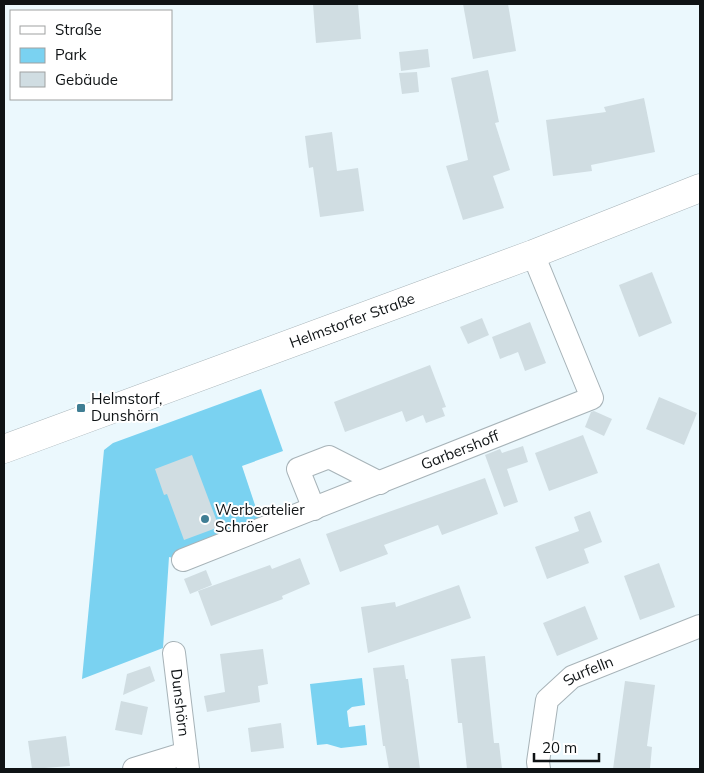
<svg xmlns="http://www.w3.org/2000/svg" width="704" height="773" font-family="Mulish,sans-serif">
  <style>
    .green { fill: #7ad2f1 }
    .building { fill: #d0dde2 }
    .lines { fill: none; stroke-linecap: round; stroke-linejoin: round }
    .street-casing { stroke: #a7b3b8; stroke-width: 24 }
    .secondary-casing { stroke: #a7b3b8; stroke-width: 29 }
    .street { stroke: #fff; stroke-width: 22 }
    .secondary { stroke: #fff; stroke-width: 28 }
    .poi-dot { fill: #407e94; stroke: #fff; stroke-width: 2 }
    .labels { text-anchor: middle; stroke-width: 4; stroke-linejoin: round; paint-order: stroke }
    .street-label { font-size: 15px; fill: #0f1315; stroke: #fff }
    .poi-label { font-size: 15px; fill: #0f1315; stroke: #fff; text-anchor: start }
  </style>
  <rect width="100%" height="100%" fill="#ebf8fd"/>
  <g class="green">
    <path d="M261,389L283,451L242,466L262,526L183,560L169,557L163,648L82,679L104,450L113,443Z"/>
    <path d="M362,678L365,705L352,707L347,711L349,727L365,725L367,745L341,748L327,744L317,745L310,684Z"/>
  </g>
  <g class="building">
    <path d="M313,4H358L361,39L316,43Z"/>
    <path d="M463,4H508L516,51L473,59Z"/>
    <path d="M428,49L430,67L401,71L399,52Z"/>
    <path d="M488,70L499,122L495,123L510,170L493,176L504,208L463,220L446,166L468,160L451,78Z"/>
    <path d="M417,72L419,92L402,94L399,73Z"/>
    <path d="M644,98L655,152L591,165L592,171L553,176L546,120L606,112L604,107Z"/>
    <path d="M332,132L337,171L358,168L364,211L320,217L313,167L309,168L305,136Z"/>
    <path d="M652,272L672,323L639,337L619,285Z"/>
    <path d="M482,318L489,335L468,344L460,327Z"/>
    <path d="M530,322L546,363L525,371L518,352L500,359L492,337Z"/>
    <path d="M430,365L446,407L442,408L445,416L426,423L423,415L406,422L402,411L345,432L334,402Z"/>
    <path d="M659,397L697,413L684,445L646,429Z"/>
    <path d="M594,411L612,419L604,436L585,427L591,412Z"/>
    <path d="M583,435L598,473L549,491L535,453Z"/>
    <path d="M523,446L528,462L507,469L518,502L504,507L485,455L500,449L502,453Z"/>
    <path d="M192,455L219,527L184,540L167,494L164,495L155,469Z"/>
    <path d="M485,478L498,514L442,535L438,525L384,545L388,554L340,572L326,534Z"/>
    <path d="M590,511L602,542L584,549L589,563L547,579L535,547L579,531L574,517Z"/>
    <path d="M300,558L310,584L282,596L283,599L211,626L198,591L270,565L272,569Z"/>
    <path d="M659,563L675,607L640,620L624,576Z"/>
    <path d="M206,570L212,585L190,594L184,579Z"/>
    <path d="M459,585L471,618L368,653L361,607L395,602L396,607Z"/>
    <path d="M585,606L598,639L557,656L543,623Z"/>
    <path d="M263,649L268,684L258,686L260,702L207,712L204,696L225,692L220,654Z"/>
    <path d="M485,656L494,743H499L502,769H467L462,723H458L451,659Z"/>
    <path d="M404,665L406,679H408L420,769H389L385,746H383L373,668Z"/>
    <path d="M150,666L155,681L123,695L127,674Z"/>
    <path d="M625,681L655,685L647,746L652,747L650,769H613Z"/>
    <path d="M121,701L148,707L142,735L115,730Z"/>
    <path d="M281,723L284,748L251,752L248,728Z"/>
    <path d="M66,736L70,766L32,769L28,741Z"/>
  </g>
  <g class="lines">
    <defs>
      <g id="street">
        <path d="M314,509L298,469L329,457L380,483"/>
        <path id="s1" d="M183,560L592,398L533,254"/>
        <path id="s2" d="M174,653L188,769"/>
        <path d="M134,769L186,753"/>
        <path id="s3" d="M539,769L538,762L547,700L572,677L700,626"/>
      </g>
      <g id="secondary">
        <path id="s4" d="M4,449L533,254L700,188"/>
      </g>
    </defs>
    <use href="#street" class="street-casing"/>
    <use href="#secondary" class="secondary-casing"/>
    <use href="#street" class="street"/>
    <use href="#secondary" class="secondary"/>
  </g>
  <g class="poi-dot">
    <rect x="76" y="403" width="10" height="10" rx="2.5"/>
    <circle cx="205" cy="519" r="5"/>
  </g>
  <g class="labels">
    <g class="street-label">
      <text dy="5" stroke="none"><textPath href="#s4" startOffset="371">Helmstorfer Straße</textPath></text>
      <text dy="5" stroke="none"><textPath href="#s1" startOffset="298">Garbershoff</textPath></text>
      <text dy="5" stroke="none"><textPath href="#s3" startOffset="121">Surfelln</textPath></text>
      <text dy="5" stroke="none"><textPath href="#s2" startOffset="50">Dunshörn</textPath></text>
    </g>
    <g class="poi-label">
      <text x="91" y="404">Helmstorf,<tspan x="91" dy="17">Dunshörn</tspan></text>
      <text x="215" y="515">Werbeatelier<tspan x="215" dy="17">Schröer</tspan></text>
    </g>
  </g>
  <rect width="704" height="773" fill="none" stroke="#0f1315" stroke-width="10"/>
  <rect x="10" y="10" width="162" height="90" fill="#ffffff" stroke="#9fa1a1"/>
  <rect x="20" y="26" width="25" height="8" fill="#ffffff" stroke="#9fa1a1"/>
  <text x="55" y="35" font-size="15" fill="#0f1315">Straße</text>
  <rect x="20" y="48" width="25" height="15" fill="#7ad2f1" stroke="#9fa1a1"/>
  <text x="55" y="60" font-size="15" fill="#0f1315">Park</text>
  <rect x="20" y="72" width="25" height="15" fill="#d0dde2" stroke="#9fa1a1"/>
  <text x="55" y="85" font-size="15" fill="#0f1315">Gebäude</text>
  <path d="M534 753v8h65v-8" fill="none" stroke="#0f1315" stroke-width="2.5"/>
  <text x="542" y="753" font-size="15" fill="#0f1315" stroke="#ffffff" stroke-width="4" paint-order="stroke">20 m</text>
</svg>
